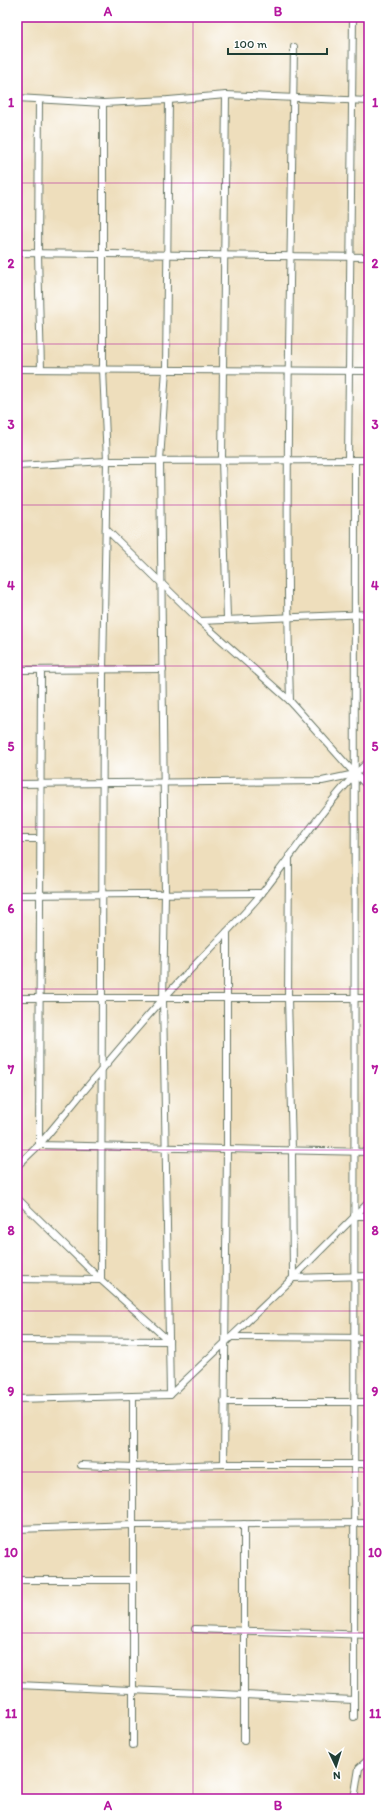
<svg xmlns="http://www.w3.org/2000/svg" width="386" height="1816" font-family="Itim,sans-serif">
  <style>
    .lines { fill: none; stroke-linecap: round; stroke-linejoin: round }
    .minor-casing { stroke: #677564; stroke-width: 8 }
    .minor { stroke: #fff; stroke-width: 6 }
    .grid { fill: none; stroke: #b5179e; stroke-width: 1; stroke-opacity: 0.55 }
    .neatline { fill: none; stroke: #b5179e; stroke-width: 1.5 }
    .grid-label { font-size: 13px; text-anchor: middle; font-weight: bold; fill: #b5179e }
  </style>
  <rect width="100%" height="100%" fill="#fff"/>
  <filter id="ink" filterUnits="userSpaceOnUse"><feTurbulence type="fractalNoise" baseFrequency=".025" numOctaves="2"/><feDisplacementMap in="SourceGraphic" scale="8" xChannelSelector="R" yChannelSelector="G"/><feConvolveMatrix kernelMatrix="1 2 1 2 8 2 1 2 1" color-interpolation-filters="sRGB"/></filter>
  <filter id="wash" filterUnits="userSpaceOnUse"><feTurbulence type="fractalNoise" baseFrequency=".012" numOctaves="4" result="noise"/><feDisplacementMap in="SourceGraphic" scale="16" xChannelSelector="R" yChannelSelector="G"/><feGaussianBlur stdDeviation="0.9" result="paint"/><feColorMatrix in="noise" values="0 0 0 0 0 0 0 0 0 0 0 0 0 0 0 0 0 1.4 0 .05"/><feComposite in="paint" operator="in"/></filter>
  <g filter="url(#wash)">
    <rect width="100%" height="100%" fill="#eedebc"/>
  </g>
  <g filter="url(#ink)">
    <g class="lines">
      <defs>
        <g id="minor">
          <path d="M226,95L222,460L227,618"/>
          <path d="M17,98L103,103L169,100L226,95L369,101"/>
          <path d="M39,100L38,254L41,369"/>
          <path d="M169,100L166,369L160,461L165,895L163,999L170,1395"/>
          <path d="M17,253L369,257"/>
          <path d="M17,369L369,371"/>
          <path d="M348,460L353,17"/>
          <path d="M17,466L107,461L369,460"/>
          <path d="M106,529L200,621L290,701L355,774"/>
          <path d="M200,621L369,614"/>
          <path d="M17,670L163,669"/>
          <path d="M41,670L39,1145L369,1152"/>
          <path d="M290,701C284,483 291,265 294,47"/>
          <path d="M17,784L322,781L355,774L369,787"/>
          <path d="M17,839H40"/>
          <path d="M289,856L288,998L292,1149L293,1278L369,1276"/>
          <path d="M17,895L262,893"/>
          <path d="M17,998H369"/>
          <path d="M17,1166L39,1145C80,1096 120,1046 163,999C195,963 231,930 262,893C297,849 328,799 369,761"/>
          <path d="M17,1198L101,1280L169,1341"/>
          <path d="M354,1216H369"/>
          <path d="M17,1279L101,1280L103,670L107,461L103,369V103"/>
          <path d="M233,1337L369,1338"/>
          <path d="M17,1340L169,1341"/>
          <path d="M17,1399L170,1395L293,1278L369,1202"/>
          <path d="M224,1402H369"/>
          <path d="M224,1464L227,1149V932"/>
          <path d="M81,1465L133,1467L224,1464H369"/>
          <path d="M17,1529L133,1525L369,1523"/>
          <path d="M17,1580H133"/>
          <path d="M195,1629L369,1635"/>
          <path d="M17,1685L354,1700"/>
          <path d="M354,1717L355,460"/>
          <path d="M244,1741V1524"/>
          <path d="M133,1745V1396"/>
          <path d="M354,1799L359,1768L369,1759"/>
        </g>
      </defs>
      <use href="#minor" class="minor-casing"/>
      <use href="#minor" class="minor"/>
    </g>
  </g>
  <path class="grid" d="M193,17V1799M17,183H369M17,344H369M17,505H369M17,666H369M17,827H369M17,989H369M17,1150H369M17,1311H369M17,1472H369M17,1633H369"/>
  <rect width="386" height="1816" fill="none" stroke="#fff" stroke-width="44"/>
  <g transform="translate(336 1766) rotate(176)" stroke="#ffffff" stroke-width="3" paint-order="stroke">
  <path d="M0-3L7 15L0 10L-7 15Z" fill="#1f3d34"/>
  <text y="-6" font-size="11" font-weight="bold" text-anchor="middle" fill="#1f3d34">N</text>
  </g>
  <path d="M228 48v6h99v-6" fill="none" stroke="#1f3d34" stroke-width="2"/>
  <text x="234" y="48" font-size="12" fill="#1f3d34" stroke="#ffffff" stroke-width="3" paint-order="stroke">100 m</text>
  <rect x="22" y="22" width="342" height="1772" class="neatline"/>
  <g class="grid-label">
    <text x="108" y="16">A</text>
    <text x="278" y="16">B</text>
    <text x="11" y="107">1</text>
    <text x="375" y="107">1</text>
    <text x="11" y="268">2</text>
    <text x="375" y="268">2</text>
    <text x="11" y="429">3</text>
    <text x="375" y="429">3</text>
    <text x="11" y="590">4</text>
    <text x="375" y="590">4</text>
    <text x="11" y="751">5</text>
    <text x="375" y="751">5</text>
    <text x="11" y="913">6</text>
    <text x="375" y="913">6</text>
    <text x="11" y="1074">7</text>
    <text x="375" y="1074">7</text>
    <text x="11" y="1235">8</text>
    <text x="375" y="1235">8</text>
    <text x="11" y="1396">9</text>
    <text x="375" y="1396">9</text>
    <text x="11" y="1557">10</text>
    <text x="375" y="1557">10</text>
    <text x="11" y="1718">11</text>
    <text x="375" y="1718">11</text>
    <text x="108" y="1810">A</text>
    <text x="278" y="1810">B</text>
  </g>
</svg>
